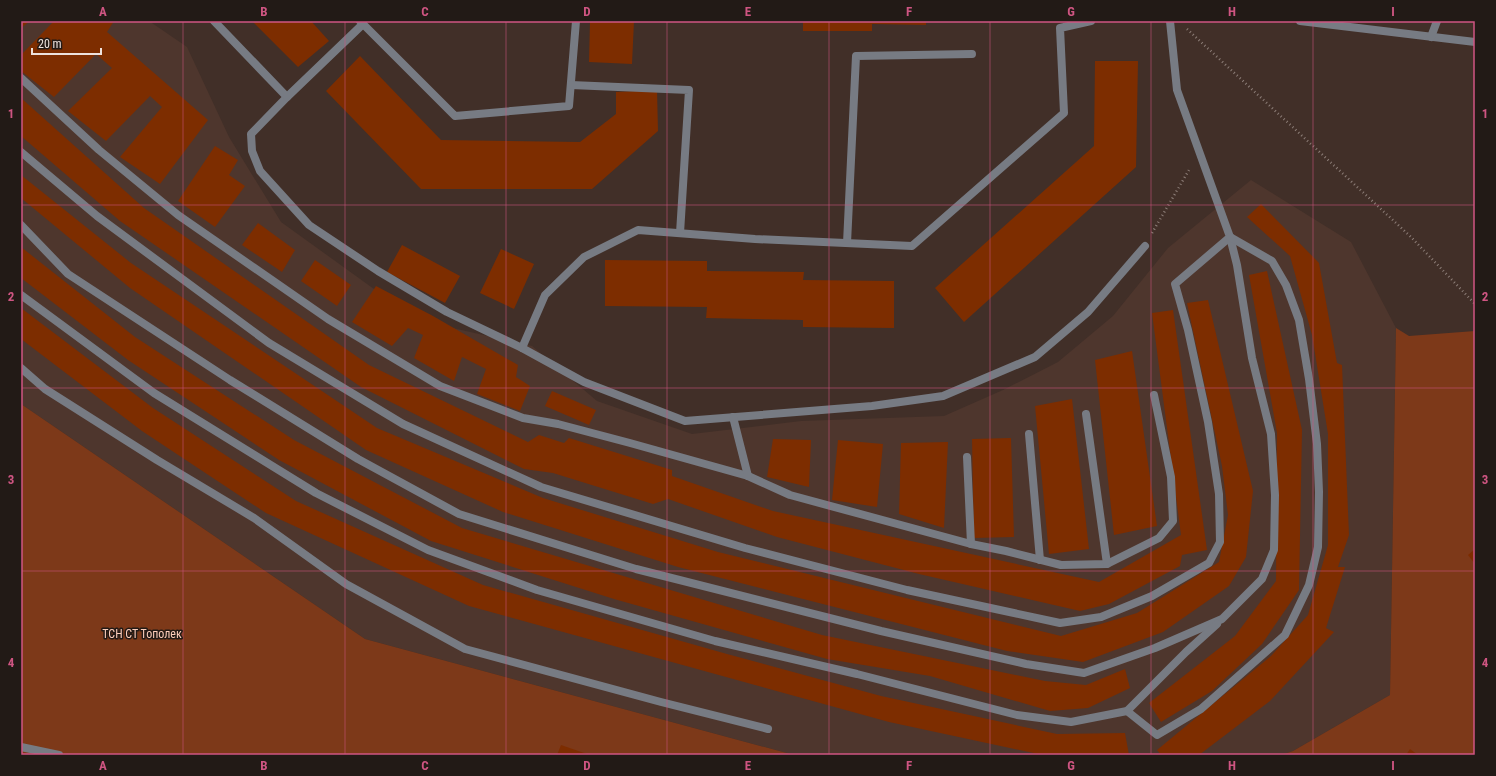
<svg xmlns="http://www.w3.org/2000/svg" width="1496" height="776" font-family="'Roboto Condensed',sans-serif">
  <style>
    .built { fill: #4e362d }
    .green { fill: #7d3919 }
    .building { fill: #7d2d00 }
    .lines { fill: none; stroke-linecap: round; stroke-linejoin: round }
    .path { stroke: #8d7e78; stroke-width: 2.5; stroke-dasharray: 1 3; stroke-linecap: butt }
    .lane { stroke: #777b83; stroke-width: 8 }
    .street { stroke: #777b83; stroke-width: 8 }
    .grid { fill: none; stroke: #cf5582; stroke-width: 1; stroke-opacity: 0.55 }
    .labels { text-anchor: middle; stroke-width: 3; stroke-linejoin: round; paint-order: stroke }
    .park-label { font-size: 12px; fill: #ffcfbb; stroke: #221a16 }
    .neatline { fill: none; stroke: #cf5582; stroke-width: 1.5 }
    .grid-label { font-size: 13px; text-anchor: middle; font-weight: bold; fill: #cf5582 }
  </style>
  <rect width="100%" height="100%" fill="#412f28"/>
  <path class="built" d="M21,21H149L187,47L229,137L281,222L417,320L532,346L597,401L692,434L801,421L944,416L1003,390L1058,362L1113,316L1168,248L1251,180L1351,242L1396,328L1390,695L1293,751L1281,755H794L365,639L21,404Z"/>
  <g class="green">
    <path d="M1396,328L1409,336L1475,331V755H1281L1293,751L1390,695Z"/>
    <path d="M21,404L365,639L794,755H21Z"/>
  </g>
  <g class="building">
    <path d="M21,21H30L21,28Z"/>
    <path d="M54,21H114L107,32L208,120L160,184L120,157L162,107L150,96L106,141L68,111L112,68L96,54L54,97L21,71V55Z"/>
    <path d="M252,21H311L329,41L298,67Z"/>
    <path d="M590,21H634L632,64L589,62Z"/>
    <path d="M803,21H926V25L872,24V31H803Z"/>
    <path d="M360,56L441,140L580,142L616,114V92L657,90L658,131L592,189H421L326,91Z"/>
    <path d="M1095,61H1138L1136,167L964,322L935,288L1094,146Z"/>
    <path d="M21,98L144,208L369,365L528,442L539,435L564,443L569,438L672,470V476L773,511L1099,582L1181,535L1152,313L1173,310L1207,550L1182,555L1180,566L1109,604L1080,611L919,574L777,537L668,499L653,504L553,473L524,469L361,387L120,221L21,136Z"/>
    <path d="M215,146L238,160L229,175L245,186L215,227L178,201Z"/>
    <path d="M21,175L131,263L377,428L543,498L718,552L1061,636L1137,613L1219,562L1228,515L1222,466L1187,303L1208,300L1253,491L1246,557L1229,586L1163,632L1083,662L1007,651L678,567L503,512L366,450L130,288L21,198Z"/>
    <path d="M1261,204L1319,263L1337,363L1342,365L1349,535L1338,567H1345L1326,628L1334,632L1270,701L1199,755H1161L1157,750L1271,656L1308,615L1328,545V434L1312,335L1290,256L1247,217Z"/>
    <path d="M258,223L295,250L282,272L242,245Z"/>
    <path d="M402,245L460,276L445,303L387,272Z"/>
    <path d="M21,247L135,337L294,440L462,528L822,635L1045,681L1086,685L1125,669L1130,688L1088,708L1050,711L930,676L827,659L614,599L431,541L279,460L128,360L21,278Z"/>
    <path d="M501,249L534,264L514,309L480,293Z"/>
    <path d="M315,260L351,285L337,306L301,281Z"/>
    <path d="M605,260L707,261V271L804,272L803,280L894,281V328L803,327V320L706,318L707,307L605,306Z"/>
    <path d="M1267,271L1302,430L1299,590L1262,644L1212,691L1161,722L1149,703L1235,636L1276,581L1277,433L1249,275Z"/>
    <path d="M376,286L433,316L518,365L516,377L530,386L520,411L477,394L486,369L462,357L454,381L414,358L423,335L408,328L392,346L352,322Z"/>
    <path d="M21,308L153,408L296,501L483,585L727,654L881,696L1057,734L1125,733L1129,755H1043L889,722L469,606L266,513L142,431L21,339Z"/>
    <path d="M1132,351L1157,526L1114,535L1095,360Z"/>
    <path d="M552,391L596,410L589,425L545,406Z"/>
    <path d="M1072,399L1089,549L1049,554L1035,406Z"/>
    <path d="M1011,438L1014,537L974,538L972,439Z"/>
    <path d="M773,439L811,440L809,487L767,477Z"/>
    <path d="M838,440L883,444L877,507L832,500Z"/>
    <path d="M948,442L944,528L899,514L901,443Z"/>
    <path d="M1475,549V564L1468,555Z"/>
    <path d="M561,745L590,755H557Z"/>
    <path d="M1410,749L1418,755H1406Z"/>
  </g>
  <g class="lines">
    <g class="path">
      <path d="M1187,29L1410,236L1475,304"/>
      <path d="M1152,233L1189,170"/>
    </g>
    <g class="lane">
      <path d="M214,21L287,97L251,134L252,151L260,171L309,225L378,271L447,312L522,348L584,382L685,421L872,406L943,396L1035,357L1088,312L1145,246"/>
      <path d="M360,21L455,116L569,106L576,21"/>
      <path d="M21,78L99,150L178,215L328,319L440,386L523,418L558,424L630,443L748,476L790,495L971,544L1006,551L1061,565L1107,564L1159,538L1173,521L1171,477L1154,395"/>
      <path d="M571,85L689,90L680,233"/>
      <path d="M287,97L363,24"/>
      <path d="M21,152L97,216L269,343L403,424L541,487L745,548L907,590L1060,623L1101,617L1152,596L1209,563L1220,542L1219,494L1208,422L1188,330L1175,284L1230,237L1177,90L1170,21"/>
      <path d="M21,225L68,274L230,380L358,459L459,514L636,569L881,631L1026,664L1084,673L1155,648L1222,619L1262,579L1274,550L1275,495L1271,434L1252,358L1237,265L1230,237"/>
      <path d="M847,243L856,56L972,54"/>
      <path d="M21,295L154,393L316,493L428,550L537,590L715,641L857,674L1017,715L1071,722L1127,711L1186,652L1217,624"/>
      <path d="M522,348L545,295L584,257L638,230L755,239L912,246L1064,113L1060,28L1091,21"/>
      <path d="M21,368L45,389L157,460L254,518L346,584L465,649L661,702L768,729"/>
      <path d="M1086,414L1107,564"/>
      <path d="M733,417L748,476"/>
      <path d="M1029,434L1040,560"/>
      <path d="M967,457L971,544"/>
      <path d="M1127,711L1157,735L1201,709L1285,635L1309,585L1318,547L1319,492L1317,444L1309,379L1299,320L1286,285L1272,261L1230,237"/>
      <path d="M21,747L59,755"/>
    </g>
    <g class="street">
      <path d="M1300,21L1475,42"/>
      <path d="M1431,37L1437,21"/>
    </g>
  </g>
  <path class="grid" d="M183,21V755M345,21V755M506,21V755M667,21V755M829,21V755M990,21V755M1151,21V755M1313,21V755M21,205H1475M21,388H1475M21,571H1475"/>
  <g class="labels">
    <g class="park-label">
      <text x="142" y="638">ТСН СТ Тополек</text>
    </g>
  </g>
  <rect width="1496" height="776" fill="none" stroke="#221a16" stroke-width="44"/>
  <path d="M32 48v6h69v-6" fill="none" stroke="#eee2dd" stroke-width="2"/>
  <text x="38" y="48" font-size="12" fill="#eee2dd" stroke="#221a16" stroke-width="3" paint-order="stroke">20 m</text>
  <rect x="22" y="22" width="1452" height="732" class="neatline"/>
  <g class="grid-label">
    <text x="103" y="16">A</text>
    <text x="264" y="16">B</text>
    <text x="425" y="16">C</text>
    <text x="587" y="16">D</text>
    <text x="748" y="16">E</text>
    <text x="909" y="16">F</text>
    <text x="1071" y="16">G</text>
    <text x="1232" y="16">H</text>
    <text x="1393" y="16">I</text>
    <text x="11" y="118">1</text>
    <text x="1485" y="118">1</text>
    <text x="11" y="301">2</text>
    <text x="1485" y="301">2</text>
    <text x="11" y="484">3</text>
    <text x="1485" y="484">3</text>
    <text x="11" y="667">4</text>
    <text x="1485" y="667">4</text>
    <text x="103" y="770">A</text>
    <text x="264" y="770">B</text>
    <text x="425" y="770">C</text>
    <text x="587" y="770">D</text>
    <text x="748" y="770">E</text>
    <text x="909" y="770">F</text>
    <text x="1071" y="770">G</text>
    <text x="1232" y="770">H</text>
    <text x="1393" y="770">I</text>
  </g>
</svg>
